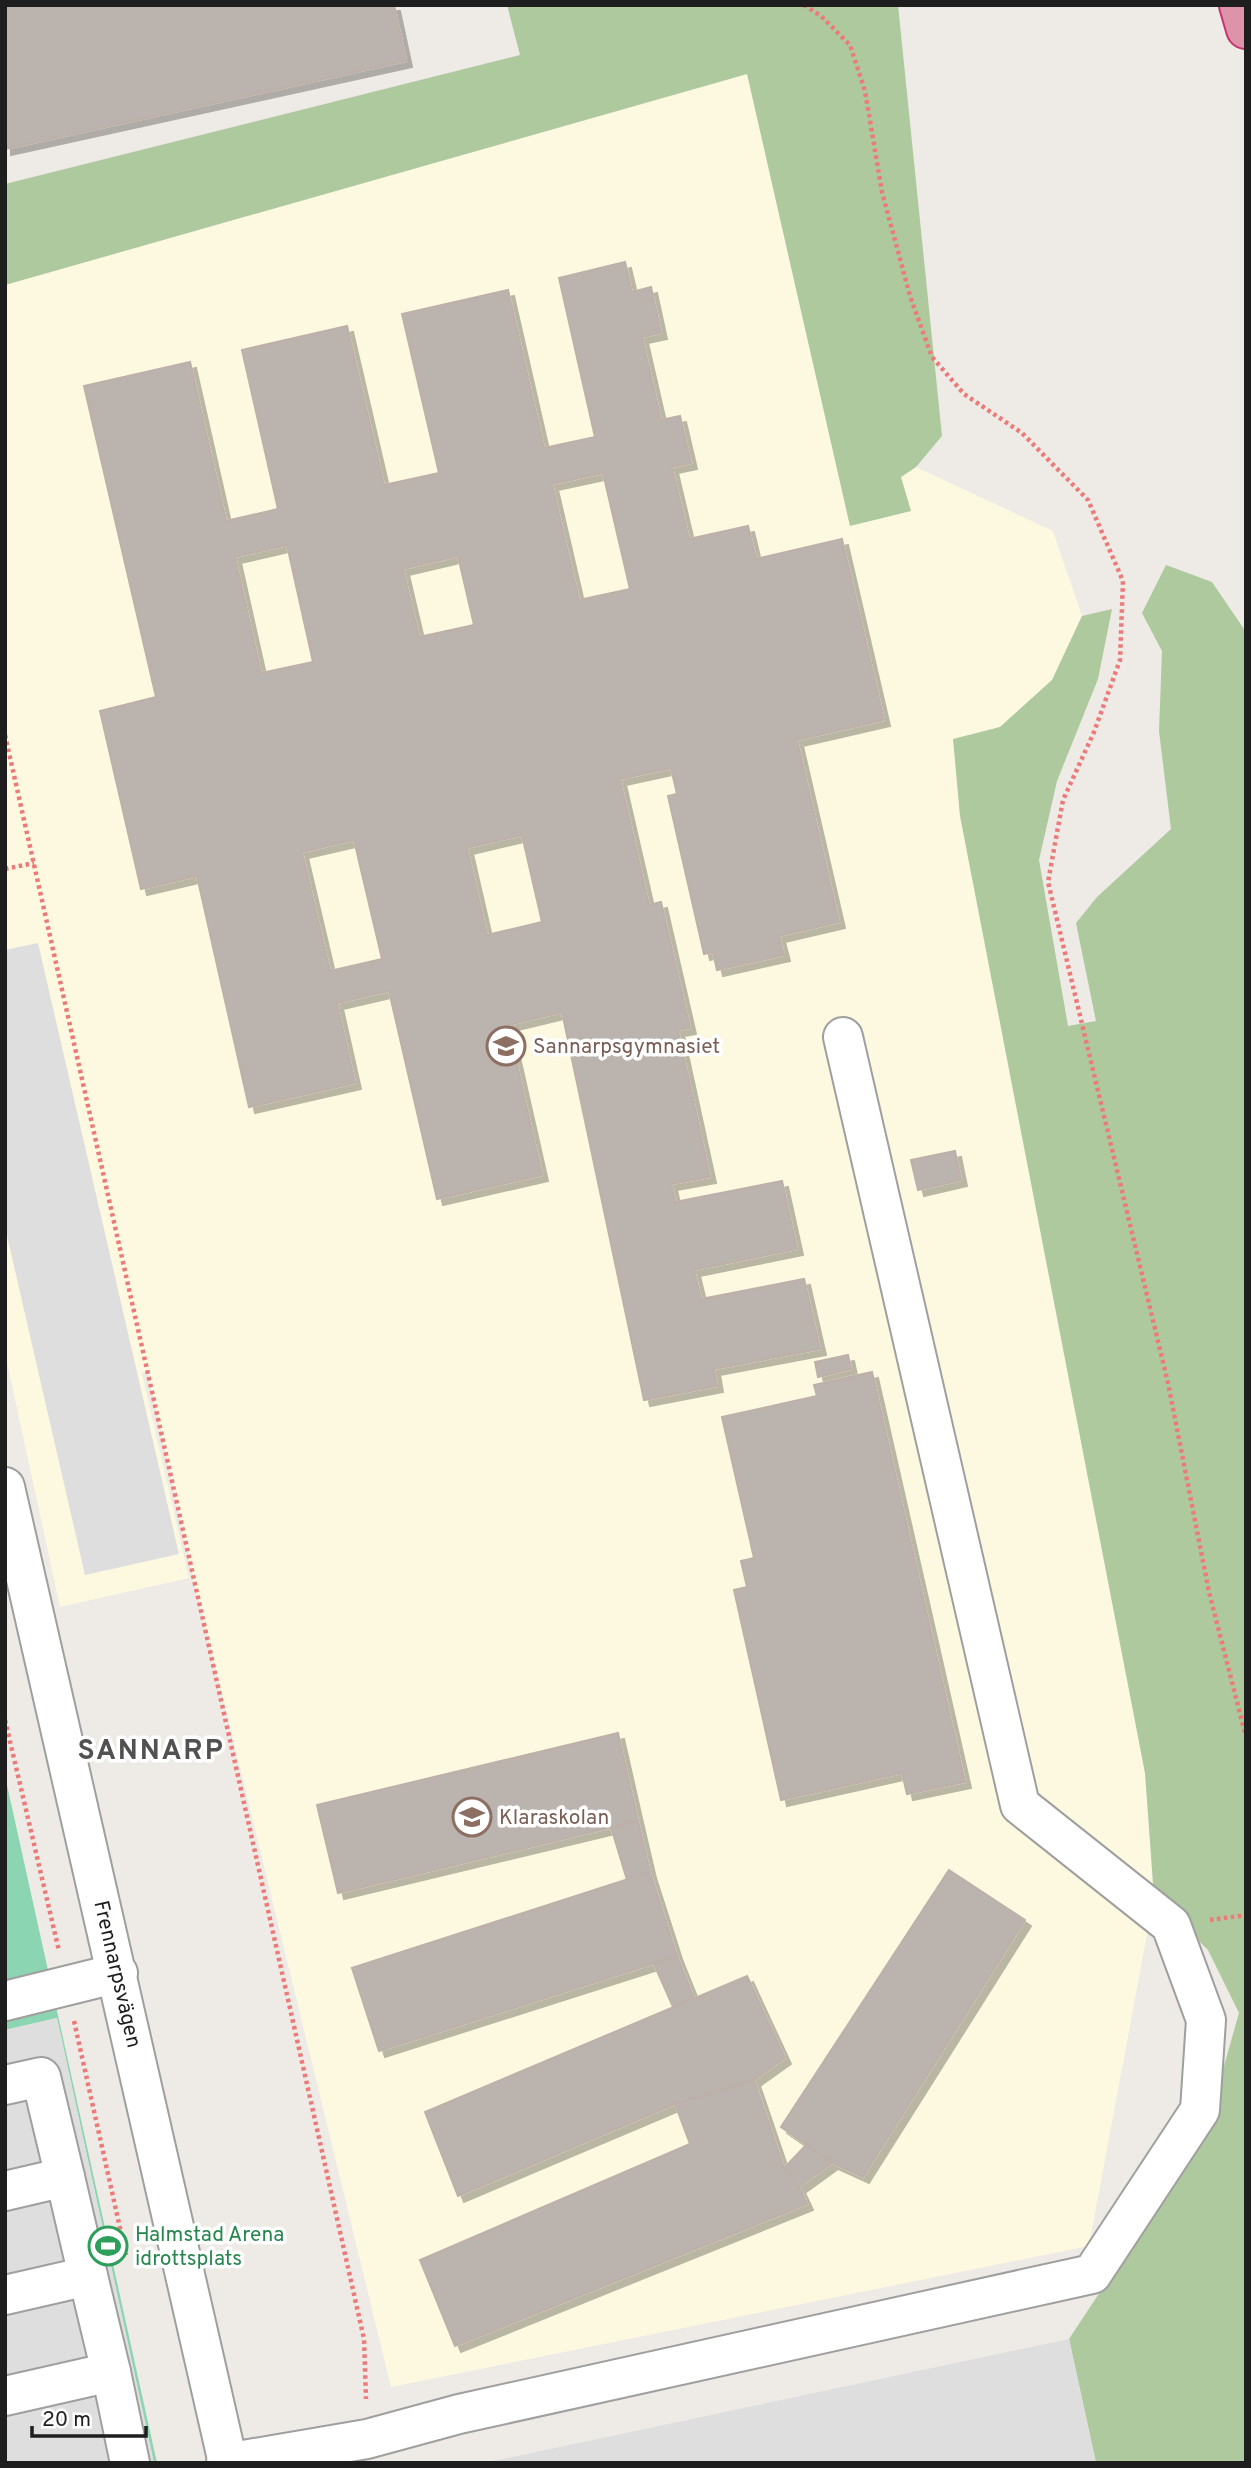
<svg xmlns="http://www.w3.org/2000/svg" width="1251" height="2468" font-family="Overpass,sans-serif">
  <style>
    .education { fill: #fcf9e0 }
    .forest { fill: #aec99e }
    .pitch { fill: #8bd5b2 }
    .parking { fill: #dedede }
    .building { fill: #bbb3ae; stroke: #beb0a9; stroke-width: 2; fill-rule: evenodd; filter: url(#shadow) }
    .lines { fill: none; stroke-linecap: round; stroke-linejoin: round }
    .minor-casing { stroke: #9f9f9f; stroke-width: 42 }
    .highway-casing { stroke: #c93675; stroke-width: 42 }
    .path { stroke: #ec7a78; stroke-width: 4.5; stroke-dasharray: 3.5 3.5; stroke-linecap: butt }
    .minor { stroke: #fff; stroke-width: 38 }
    .highway { stroke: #de94a8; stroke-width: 38 }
    .labels { text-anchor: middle; stroke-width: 7; stroke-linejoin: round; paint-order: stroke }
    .education-label { font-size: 21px; fill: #785e54; stroke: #fff; text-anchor: start }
    .street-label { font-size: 21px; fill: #1e1e1e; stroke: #fff }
    .leisure-label { font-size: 21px; fill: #27864d; stroke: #fff; text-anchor: start }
    .district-label { font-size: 28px; font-weight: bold; letter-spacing: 2px; fill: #515151; stroke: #fff }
  </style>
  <defs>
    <filter id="shadow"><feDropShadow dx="6" dy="6" stdDeviation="0" flood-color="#0004"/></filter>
  </defs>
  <rect width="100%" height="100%" fill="#eeeae5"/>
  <path class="education" d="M748,74L850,526L901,477L916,467L1053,531L1082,616L1052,680L1000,727L954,740L1145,1773L1154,1897L1089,2246L391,2387L192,1571L148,1372L142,1373L189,1578L60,1607L5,1353V285Z"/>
  <g class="forest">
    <path d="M507,5H898L942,436L916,467L901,477L911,511L850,526L747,74L5,285V184L520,55Z"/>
    <path d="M1166,565L1212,582L1246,632V2463H1096L1069,2339L1205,2133L1239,2013L1208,1950L1154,1897L1145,1773L960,816L953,739L1000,727L1052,680L1082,616L1112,609L1098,679L1057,781L1039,860L1068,1026L1096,1021L1076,923L1097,897L1171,829L1159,731L1162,651L1142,613Z"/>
  </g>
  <path class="pitch" d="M5,1776L157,2463H154L57,2018L5,2030Z"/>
  <g class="parking">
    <path d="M38,943L179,1554L85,1575L5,1227V950Z"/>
    <path d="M57,2018L154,2463H5V2030Z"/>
    <path d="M1069,2339L1096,2463H484Z"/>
  </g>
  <g class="building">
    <path d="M5,5H394L406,61L5,149Z"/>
    <path d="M625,262L632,292L651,287L661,333L642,337L661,420L680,416L691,463L672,467L689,539L748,526L756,559L842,539L884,720L797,740L839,922L779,936L784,955L717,970L713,952L704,954L668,796L677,794L671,768L620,779L649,905L661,902L690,1028L678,1030L710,1177L671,1184L675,1202L782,1181L797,1249L694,1270L701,1299L804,1279L820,1349L714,1369L717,1386L644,1400L562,1012L508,1025L542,1175L437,1199L389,991L337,1003L355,1083L249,1107L197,876L141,889L100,711L156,697L84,386L190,362L226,521L278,509L242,350L347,326L384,485L439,473L402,314L508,290L544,448L595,437L559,278ZM603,473L630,589L579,600L552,484ZM287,545L313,662L261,673L235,557ZM458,556L474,625L419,637L403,569ZM522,835L542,922L487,935L467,848ZM354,840L382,959L330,971L302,852Z"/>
    <path d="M955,1151L961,1180L918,1190L911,1160Z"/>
    <path d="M848,1355L851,1369L818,1377L815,1362Z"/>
    <path d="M872,1372L965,1782L907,1794L902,1773L781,1800L734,1590L747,1587L741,1561L754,1558L722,1417L817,1396L814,1385Z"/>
    <path d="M618,1733L638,1821L338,1893L317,1805Z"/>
    <path d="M638,1821L650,1872L627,1880L611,1827Z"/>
    <path d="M949,1870L1025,1920L863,2177L832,2163L781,2127Z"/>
    <path d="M650,1872L677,1956L379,2051L352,1968Z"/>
    <path d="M677,1956L694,1998L673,2007L654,1964Z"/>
    <path d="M747,1976L785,2058L754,2080L675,2104L458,2196L425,2112Z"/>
    <path d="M754,2080L784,2168L799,2187L807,2204L455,2346L420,2260L690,2144L675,2104Z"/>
    <path d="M806,2145L832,2163L799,2187L784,2168Z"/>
  </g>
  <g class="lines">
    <defs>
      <g id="minor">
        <path d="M5,1487L228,2463"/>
        <path d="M5,2001L118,1973"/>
        <path d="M5,2085L41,2077L65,2177L5,2191"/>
        <path d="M65,2177L88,2276"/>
        <path d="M5,2295L88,2276L111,2372L5,2396"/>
        <path d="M111,2372L130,2463"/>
        <path d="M226,2463L367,2439L459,2414L1092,2274L1200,2110L1206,2020L1171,1925L1020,1805L843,1037"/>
      </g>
      <path id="highway" d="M1239,5L1246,29"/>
    </defs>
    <use href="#minor" class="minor-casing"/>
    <use href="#highway" class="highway-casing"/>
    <g class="path">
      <path d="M804,5L821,16L850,45L865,91L882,192L910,296L932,357L964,394L1022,433L1088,500L1123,581L1120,660L1094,732L1063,800L1048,882L1168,1383L1209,1592L1246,1737"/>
      <path d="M5,735L364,2339L366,2399"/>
      <path d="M5,869L34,863"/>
      <path d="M5,1720L59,1951"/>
      <path d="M1210,1920L1246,1915"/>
      <path d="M74,2021L126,2255"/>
    </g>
    <use href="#minor" class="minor"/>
    <use href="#highway" class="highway"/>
  </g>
  <defs>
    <symbol id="school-ring" viewBox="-11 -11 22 22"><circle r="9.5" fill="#fff" stroke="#8d6e63" stroke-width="1.5"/><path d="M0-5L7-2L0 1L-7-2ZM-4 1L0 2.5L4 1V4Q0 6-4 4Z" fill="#8d6e63"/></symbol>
    <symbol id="stadium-ring" viewBox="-11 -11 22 22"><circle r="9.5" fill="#fff" stroke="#2e9e5b" stroke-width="1.5"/><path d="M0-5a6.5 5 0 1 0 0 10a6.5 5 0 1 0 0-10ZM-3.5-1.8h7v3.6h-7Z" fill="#2e9e5b"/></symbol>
  </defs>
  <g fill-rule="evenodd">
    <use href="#school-ring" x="484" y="1024" width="44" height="44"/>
    <use href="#school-ring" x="450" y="1795" width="44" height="44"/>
    <use href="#stadium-ring" x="86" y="2224" width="44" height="44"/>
  </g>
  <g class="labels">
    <g class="education-label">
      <text x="533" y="1053">Sannarpsgymnasiet</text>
      <text x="499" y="1824">Klaraskolan</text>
    </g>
    <g class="street-label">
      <text transform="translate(118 1974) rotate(77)" y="7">Frennarpsvägen</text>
    </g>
    <g class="leisure-label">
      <text x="135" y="2241">Halmstad Arena<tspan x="135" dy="24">idrottsplats</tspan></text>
    </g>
    <g class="district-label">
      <text x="151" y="1759">SANNARP</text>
    </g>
  </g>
  <rect width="1251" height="2468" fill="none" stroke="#1e1e1e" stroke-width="14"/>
  <path d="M32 2426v10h114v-10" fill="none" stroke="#1e1e1e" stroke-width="3.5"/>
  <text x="42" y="2426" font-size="21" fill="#1e1e1e" stroke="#ffffff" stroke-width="5" paint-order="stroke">20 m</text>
</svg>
